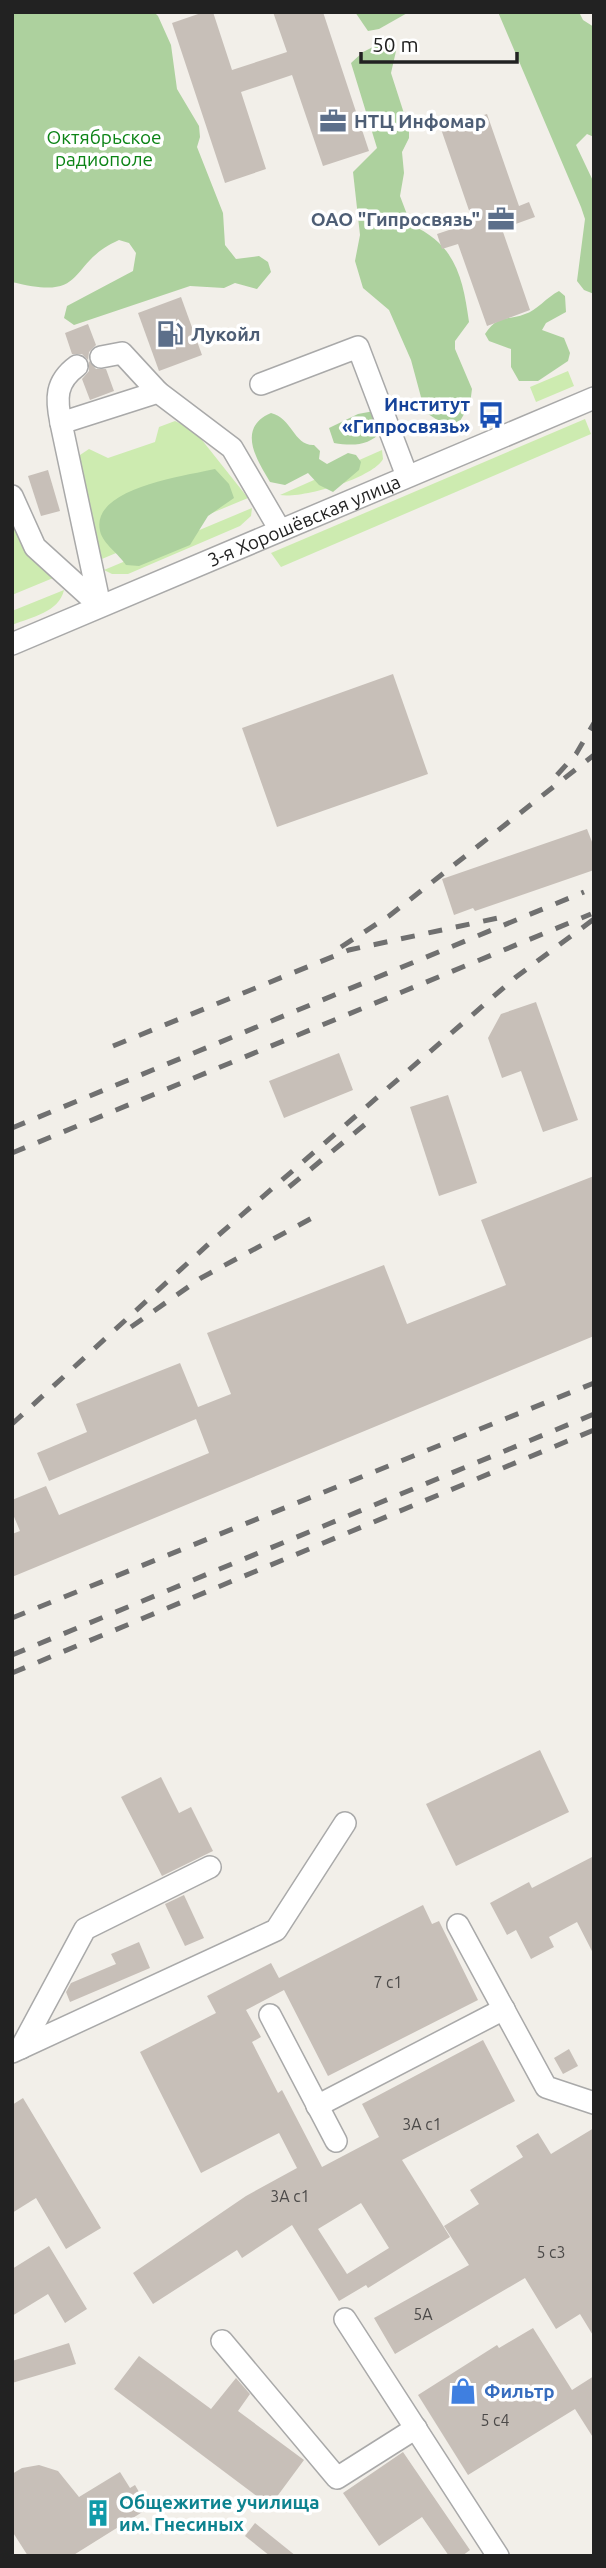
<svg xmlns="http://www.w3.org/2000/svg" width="606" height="2568" font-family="Ubuntu,sans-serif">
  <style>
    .grass { fill: #cdebb0 }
    .forest { fill: #add19e }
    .building { fill: #c7bfb8; fill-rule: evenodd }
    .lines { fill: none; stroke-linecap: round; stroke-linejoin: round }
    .minor-casing { stroke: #a9a9a9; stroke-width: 24 }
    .minor { stroke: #fff; stroke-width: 21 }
    .rail { stroke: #707070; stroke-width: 5; stroke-dasharray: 14 14; stroke-linecap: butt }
    .labels { text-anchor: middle; stroke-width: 7; stroke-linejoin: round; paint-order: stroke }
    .number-label { font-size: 16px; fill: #4b4948 }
    .service-label { font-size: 19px; font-weight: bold; fill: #4e5e75; stroke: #fff; text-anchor: start }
    .park-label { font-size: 19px; fill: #0c8416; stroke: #fff }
    .transit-label { font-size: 19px; font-weight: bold; fill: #164399; stroke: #fff; text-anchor: end }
    .street-label { font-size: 19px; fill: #222; stroke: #fff }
    .shop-label { font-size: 19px; font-weight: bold; fill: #366cbe; stroke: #fff; text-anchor: start }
    .culture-label { font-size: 19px; font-weight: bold; fill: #0d838f; stroke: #fff; text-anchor: start }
  </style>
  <rect width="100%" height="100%" fill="#f2efe9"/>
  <g class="grass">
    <path d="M568,371L574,386L536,402L530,387Z"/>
    <path d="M585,419L591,434L281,567L271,553Z"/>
    <path d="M175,421L194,430L248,498L97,561L77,457L89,449L108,458L155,442L159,427Z"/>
    <path d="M382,450L383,459C373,478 302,499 280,495Z"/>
    <path d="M252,508L251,516L240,526L128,574H112L104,570Z"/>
    <path d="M12,511L58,576L12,595Z"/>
    <path d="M64,590C59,612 32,617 12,625V611Z"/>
  </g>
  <g class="forest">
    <path d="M12,12H154L158,16L171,45L177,89L199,126L200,137L197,147L223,213L225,245L236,259L259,256L268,262L271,272L257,289L235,283L224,288L190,286L74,325L64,318L67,306L133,271L136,253L129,243L119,240C65,264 90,302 12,282Z"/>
    <path d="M355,12H409L379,29L368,31Z"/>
    <path d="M498,12H579L583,20L594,27V137L587,134L576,145L594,183V294L584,290L577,281L585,219L581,207Z"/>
    <path d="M385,41L396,51L391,73L409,129V138L402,152L404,173L400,196L411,225C456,244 463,279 469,322L455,341V349L472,389L470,404L460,421L445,425L425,412L411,360L389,310L363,288L355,261L360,235L353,172L377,148L351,63L363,52Z"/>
    <path d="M559,291L565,296L566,312L546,323L542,330L564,338L570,353L568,361L538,381H519L511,367V349L489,341L485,334C498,314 508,321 525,314C536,311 547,297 559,291Z"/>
    <path d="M374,411L382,431C369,446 353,446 334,443L329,428L358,414Z"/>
    <path d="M271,413C292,418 294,446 314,445L320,451L319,459L327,464L348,453L356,455L361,462L359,470L333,492L319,485L308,473L285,485L270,482C257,460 236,428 271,413Z"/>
    <path d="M215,469L229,484L234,498L208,516L190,545L139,566L126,565C119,554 103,544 100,531C90,488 185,476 215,469Z"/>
  </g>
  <g class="building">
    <path d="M204,12H213L232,70L287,52L273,12H323L369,151L323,166L292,75L241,92L266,169L225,183L172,23Z"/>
    <path d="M487,114L519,206L529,202L535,217L502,229L530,310L487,326L458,244L442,249L437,234L473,222L441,129Z"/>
    <path d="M181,297L202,355L159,371L138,313Z"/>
    <path d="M88,324L96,345L89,352L88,360L82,354H72L65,333Z"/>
    <path d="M89,361L96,369H106L114,391L90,400L82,379L89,371Z"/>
    <path d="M48,470L60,511L41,516L28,476Z"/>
    <path d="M393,674L428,774L277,827L242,728Z"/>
    <path d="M587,829L594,847V870L475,911L473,908L454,915L442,879Z"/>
    <path d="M536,1002L578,1120L543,1132L521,1071L502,1078L488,1038L501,1014Z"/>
    <path d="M339,1053L353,1090L284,1118L269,1081Z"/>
    <path d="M448,1095L477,1183L439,1196L410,1107Z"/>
    <path d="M594,1176V1336L12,1577V1534L20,1531L12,1512V1500L46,1486L59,1515L209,1453L196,1419L49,1481L37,1453L87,1432L76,1404L180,1363L198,1407L231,1394L207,1333L384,1265L407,1324L506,1285L481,1220Z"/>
    <path d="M540,1750L569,1812L456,1866L426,1804Z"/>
    <path d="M161,1777L179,1813L191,1807L213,1851L162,1876L121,1797Z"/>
    <path d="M594,1856V1955L577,1922L549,1937L554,1947L531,1959L516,1930L507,1935L490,1903L529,1882L532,1888Z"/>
    <path d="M184,1895L204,1938L185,1946L165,1904Z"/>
    <path d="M423,1905L432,1924L439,1921L478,2000L328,2076L284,1990L246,2010L261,2037L252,2042L278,2093L282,2090L322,2167L379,2137L362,2104L483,2040L515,2101L402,2160L450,2237L368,2288L366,2285L339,2301L292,2225L242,2258L237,2250L153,2304L133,2273L246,2196L297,2168L279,2133L201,2173L140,2052L216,2013L207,1996L271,1963L279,1978ZM361,2203L389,2248L347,2274L318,2229Z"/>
    <path d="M139,1942L150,1968L70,2002L66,1992L71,1983L116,1964L111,1954Z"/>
    <path d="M569,2049L578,2066L563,2074L554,2058Z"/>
    <path d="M23,2098L101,2228L66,2249L36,2198L12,2213V2105Z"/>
    <path d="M594,2128V2337L580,2314L556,2329L525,2278L395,2354L374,2318L469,2265L444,2226L479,2204L470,2190L523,2157L516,2146L538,2133L551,2154Z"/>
    <path d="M49,2246L87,2309L65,2323L48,2294L12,2316V2269Z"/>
    <path d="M533,2328L572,2390L594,2376V2439L575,2409L468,2475L418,2395L497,2345L499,2348Z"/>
    <path d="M69,2343L76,2364L12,2383V2361Z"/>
    <path d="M139,2356L211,2409L236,2378L250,2394L238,2411L304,2460L270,2506L114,2389Z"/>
    <path d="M403,2452L470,2550L462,2556H449L422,2517L379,2546L343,2493Z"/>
    <path d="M39,2465L58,2471L79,2497L120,2472L130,2488L135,2485L143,2499L138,2502L144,2511L72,2556H28L12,2531V2474L22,2468Z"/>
    <path d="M255,2523L296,2556H270L245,2536Z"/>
  </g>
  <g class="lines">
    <defs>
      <g id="minor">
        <path d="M101,357L122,353L158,392"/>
        <path d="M261,384L358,347L407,476"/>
        <path d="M61,423C56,399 55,382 77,366"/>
        <path d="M12,496L35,547L100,606L61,423L158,392L232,448L280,530"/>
        <path id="s1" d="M12,644L594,398"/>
        <path d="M458,1925L546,2087L594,2103"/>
        <path d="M270,2015L336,2141"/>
        <path d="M21,2048L85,1929L210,1867"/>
        <path d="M12,2052L276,1930L345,1823"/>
        <path d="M317,2106L504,2009"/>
        <path d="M345,2319L498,2556"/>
        <path d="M222,2341L337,2478L416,2428"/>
      </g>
    </defs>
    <use href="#minor" class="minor-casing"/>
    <use href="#minor" class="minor"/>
    <g class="rail">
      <path d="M557,775L576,754L594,723"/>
      <path d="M341,947L389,916L594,755"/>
      <path d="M113,1046L349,950L507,916"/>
      <path d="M12,1128L584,892"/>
      <path d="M12,1153L591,914"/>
      <path d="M289,1187L374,1117"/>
      <path d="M131,1327L201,1278L312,1218"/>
      <path d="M12,1424L214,1239L516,977L594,919"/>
      <path d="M12,1618L594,1383"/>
      <path d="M12,1655L594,1414"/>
      <path d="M12,1673L594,1430"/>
    </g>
  </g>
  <defs>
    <symbol id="office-bare" viewBox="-9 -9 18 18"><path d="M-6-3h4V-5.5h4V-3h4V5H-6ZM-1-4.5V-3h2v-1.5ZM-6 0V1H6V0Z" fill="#5c6f8a" stroke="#fff" stroke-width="2.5" paint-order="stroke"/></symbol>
    <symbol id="fuel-bare" viewBox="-9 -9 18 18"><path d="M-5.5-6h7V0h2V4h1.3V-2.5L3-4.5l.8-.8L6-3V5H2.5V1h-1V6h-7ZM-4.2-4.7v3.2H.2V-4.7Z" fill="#5c6f8a" stroke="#fff" stroke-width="2.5" paint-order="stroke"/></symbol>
    <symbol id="bus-bare" viewBox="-9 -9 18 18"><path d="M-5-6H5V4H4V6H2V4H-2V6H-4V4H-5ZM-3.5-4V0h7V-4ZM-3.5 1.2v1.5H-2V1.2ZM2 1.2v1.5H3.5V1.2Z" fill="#1a4fb4" stroke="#fff" stroke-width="2.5" paint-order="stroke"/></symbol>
    <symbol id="shop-bare" viewBox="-9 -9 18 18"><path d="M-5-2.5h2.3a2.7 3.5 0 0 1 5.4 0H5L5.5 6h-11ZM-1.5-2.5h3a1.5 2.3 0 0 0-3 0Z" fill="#3f7fe0" stroke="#fff" stroke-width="2.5" paint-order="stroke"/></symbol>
    <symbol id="building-bare" viewBox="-9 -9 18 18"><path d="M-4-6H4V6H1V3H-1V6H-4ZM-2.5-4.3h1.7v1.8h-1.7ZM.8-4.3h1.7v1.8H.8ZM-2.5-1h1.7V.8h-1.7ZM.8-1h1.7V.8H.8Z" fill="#0f9aa8" stroke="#fff" stroke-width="2.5" paint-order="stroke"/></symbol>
  </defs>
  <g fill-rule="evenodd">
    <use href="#office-bare" x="314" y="102" width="38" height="38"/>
    <use href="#office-bare" x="482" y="200" width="38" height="38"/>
    <use href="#fuel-bare" x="151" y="315" width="38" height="38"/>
    <use href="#bus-bare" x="472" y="396" width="38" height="38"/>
    <use href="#shop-bare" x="444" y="2372" width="38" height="38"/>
    <use href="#building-bare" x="79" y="2494" width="38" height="38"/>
  </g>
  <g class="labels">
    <g class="number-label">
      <text x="388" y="1988">7 с1</text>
      <text x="422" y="2130">3А с1</text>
      <text x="290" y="2202">3А с1</text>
      <text x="551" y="2258">5 с3</text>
      <text x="423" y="2320">5А</text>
      <text x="495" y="2426">5 с4</text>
    </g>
    <g class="service-label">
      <text x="354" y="128">НТЦ Инфомар</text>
      <text x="480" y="226" text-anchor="end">ОАО "Гипросвязь"</text>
      <text x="191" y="341">Лукойл</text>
    </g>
    <g class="park-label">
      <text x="104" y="144">Октябрьское<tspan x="104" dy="22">радиополе</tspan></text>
    </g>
    <g class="transit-label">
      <text x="470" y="411">Институт<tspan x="470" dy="22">«Гипросвязь»</tspan></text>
    </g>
    <g class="street-label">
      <text dy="7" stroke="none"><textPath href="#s1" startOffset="317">3-я Хорошёвская улица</textPath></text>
    </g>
    <g class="shop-label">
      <text x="484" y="2398">Фильтр</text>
    </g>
    <g class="culture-label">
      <text x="119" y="2509">Общежитие училища<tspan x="119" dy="22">им. Гнесиных</tspan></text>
    </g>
  </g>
  <rect width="606" height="2568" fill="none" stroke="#222222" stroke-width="28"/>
  <path d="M361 52v10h156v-10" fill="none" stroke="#222222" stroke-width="3.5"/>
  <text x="372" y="52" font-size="21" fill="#222222" stroke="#ffffff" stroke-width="5" paint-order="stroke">50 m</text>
</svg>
